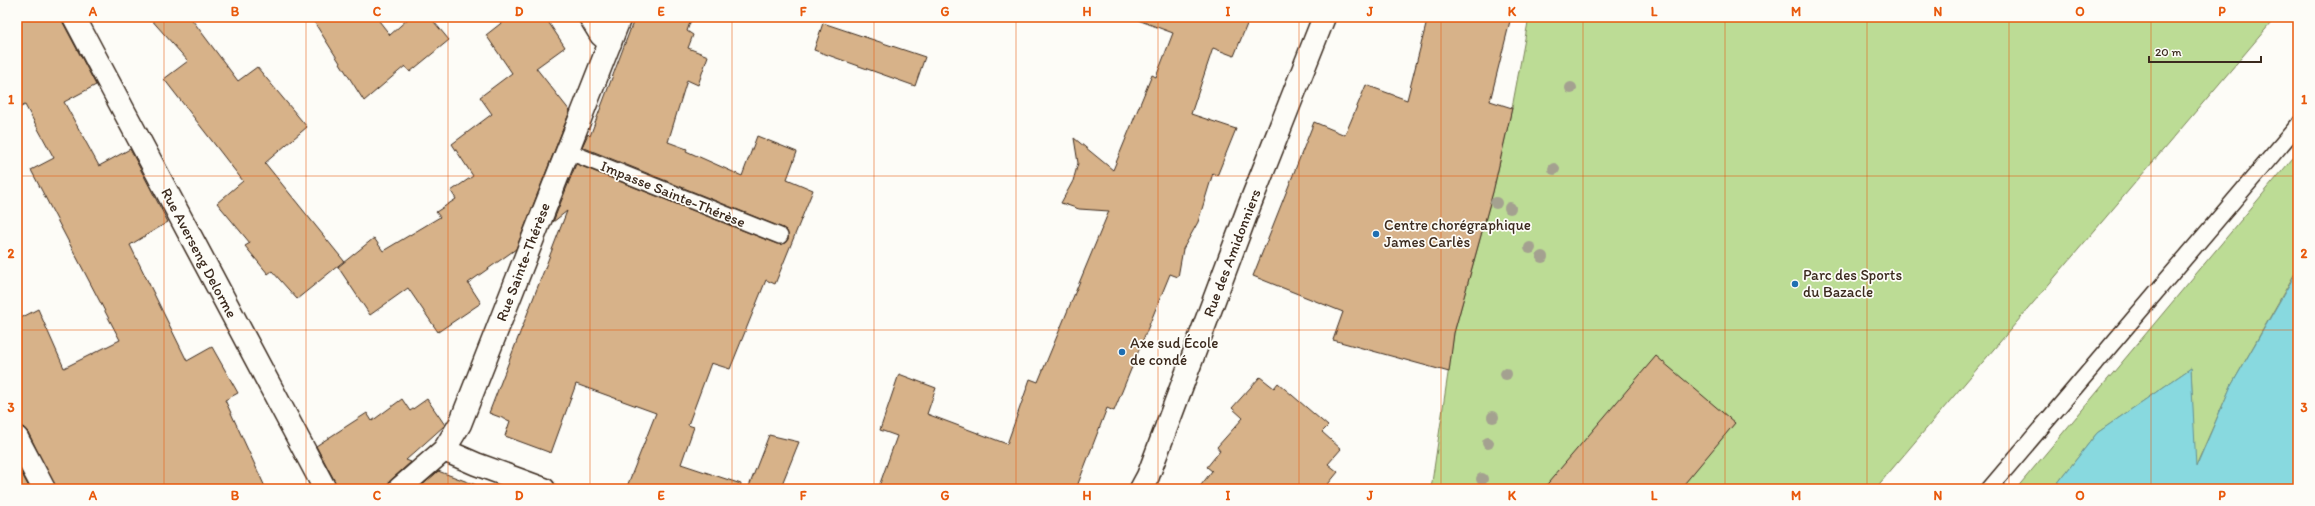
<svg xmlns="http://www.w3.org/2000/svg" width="2315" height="506" font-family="Itim,sans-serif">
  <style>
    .green { fill: #bcdc95; stroke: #7c835a }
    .water { fill: #88d9df; stroke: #699392 }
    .building { fill: #d7b289; stroke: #3b2a1e }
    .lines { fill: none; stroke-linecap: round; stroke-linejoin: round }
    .service-casing { stroke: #3b2a1e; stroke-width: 18 }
    .minor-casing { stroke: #3b2a1e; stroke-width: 25 }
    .service { stroke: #fdfcf7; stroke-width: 15 }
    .minor { stroke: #fdfcf7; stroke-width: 22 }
    .tree { fill: #a4a190 }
    .grid { fill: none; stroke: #e8590c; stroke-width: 1; stroke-opacity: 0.55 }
    .poi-dot { fill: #1f6fb2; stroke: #fdfcf7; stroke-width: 1.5 }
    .labels { text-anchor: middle; stroke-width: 3.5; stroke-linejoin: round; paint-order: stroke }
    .street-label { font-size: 15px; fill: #3b2a1e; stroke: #fdfcf7 }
    .poi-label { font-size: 15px; fill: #3b2a1e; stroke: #fdfcf7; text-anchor: start }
    .neatline { fill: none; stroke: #e8590c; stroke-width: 1.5 }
    .grid-label { font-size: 13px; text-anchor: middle; font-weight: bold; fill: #e8590c }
  </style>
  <rect width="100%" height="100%" fill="#fdfcf7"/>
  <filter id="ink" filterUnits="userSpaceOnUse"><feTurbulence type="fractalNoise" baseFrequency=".025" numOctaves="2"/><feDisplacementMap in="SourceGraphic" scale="8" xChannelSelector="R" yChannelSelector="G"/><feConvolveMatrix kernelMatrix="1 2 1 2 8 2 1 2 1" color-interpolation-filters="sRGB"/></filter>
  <g filter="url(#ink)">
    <g class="green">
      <path d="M1529,17H2276L1875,489H1431L1454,333L1493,192L1512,108Z"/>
      <path d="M2298,152V275L2295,273L2231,386L2195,468L2191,368L2097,433L2053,489H2016Z"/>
    </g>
    <path class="water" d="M2296,273L2298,275V489H2053L2097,433L2191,368L2196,467L2231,386Z"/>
    <g class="building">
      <path d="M17,17H60L96,85L64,102L99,166L130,149L168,222L130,245L187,361L212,347L238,393L225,400L266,489H56L28,432L23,427L17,426V320L38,309L64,368L120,340L31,170L54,158L25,105L17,109Z"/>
      <path d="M149,17H190L238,81L257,67L307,127L265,163L344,261L297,299L272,271L268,274L245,246L250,243L217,203L243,181L164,79L188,61Z"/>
      <path d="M311,17H376L390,35L410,17H430L449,40L410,72L405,66L364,101Z"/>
      <path d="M509,17H545L565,47L536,68L570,111L516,249L468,283L481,303L438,332L408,288L370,315L338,267L374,238L383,251L440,217L436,212L456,199L451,191L473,176L452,144L492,114L480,97L512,73L486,35Z"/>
      <path d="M635,17H692L687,31L693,35L688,48L708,56L698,85L687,80L668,142L687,149L686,151L742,176L757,136L797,152L787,179L813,190L775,284L766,280L730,369L711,363L688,425L694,427L681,464L741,484L740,489H626L656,413L576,384L551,453L505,436L510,421L489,413L567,211L553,222L576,164L777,244L785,243L788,239L787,231L783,228L582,147L588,134L590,136Z"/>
      <path d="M1138,17H1250L1234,56L1213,48L1191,114L1236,129L1217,176L1213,173L1198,222L1183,249L1178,277L1170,274L1114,411L1107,408L1076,489H878L897,436L880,430L899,374L936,388L927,414L1007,444L1030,379L1038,382L1109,211L1079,209L1061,203L1073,181L1078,163L1074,138L1113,170L1152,75L1156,77L1173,33L1138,20Z"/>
      <path d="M1428,17H1511L1490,101L1512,108L1493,192L1454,333L1449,372L1333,340L1343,312L1253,276L1314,122L1345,135L1366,85L1407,100Z"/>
      <path d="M823,23L925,57L915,86L814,50Z"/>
      <path d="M1656,356L1735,423L1680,489H1543Z"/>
      <path d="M1260,377L1274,388L1278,383L1328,426L1322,432L1341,449L1328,464L1338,472L1324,489H1198L1212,471L1207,467L1220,451L1217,447L1243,418L1232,408Z"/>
      <path d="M402,399L410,411L427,399L445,425L444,426L406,460L411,462L391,480L387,489H339L316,446L367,413L372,421Z"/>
      <path d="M769,435L799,442L780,489H748Z"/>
      <path d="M17,465L30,489H17Z"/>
      <path d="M438,471L476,485L475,489H418Z"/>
    </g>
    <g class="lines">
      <defs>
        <g id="service">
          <path d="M567,151L780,236"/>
          <path d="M1989,489L2298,125"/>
        </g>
        <g id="minor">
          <path d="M74,17L325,489"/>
          <path d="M590,17L601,35L610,43"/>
          <path d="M17,438L44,489"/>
          <path d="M444,450L476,464L544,489"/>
          <path d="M399,489L444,450L460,424L620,17"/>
          <path d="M1141,489L1148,476L1250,204L1324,17"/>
        </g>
      </defs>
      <use href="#service" class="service-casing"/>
      <use href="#minor" class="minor-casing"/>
      <use href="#service" class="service"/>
      <use href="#minor" class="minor"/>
    </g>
    <g class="tree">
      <circle cx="1571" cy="88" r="6"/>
      <circle cx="1554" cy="169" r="6"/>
      <circle cx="1496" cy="203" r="6"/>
      <circle cx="1510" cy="208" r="6"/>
      <circle cx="1530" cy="248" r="6"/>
      <circle cx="1542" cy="257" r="6"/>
      <circle cx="1506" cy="374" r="6"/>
      <circle cx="1493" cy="417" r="6"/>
      <circle cx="1488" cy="443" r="6"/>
      <circle cx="1482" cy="479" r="6"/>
    </g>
  </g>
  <path class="grid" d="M164,17V489M306,17V489M448,17V489M590,17V489M732,17V489M874,17V489M1016,17V489M1158,17V489M1299,17V489M1441,17V489M1583,17V489M1725,17V489M1867,17V489M2009,17V489M2151,17V489M17,176H2298M17,330H2298"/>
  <g class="poi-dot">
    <circle cx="1376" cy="234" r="4"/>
    <circle cx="1795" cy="284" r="4"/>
    <circle cx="1122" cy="352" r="4"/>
  </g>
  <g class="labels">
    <g class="street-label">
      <text transform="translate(673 194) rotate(22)" y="5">Impasse Sainte-Thérèse</text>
      <text transform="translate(199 253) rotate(62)" y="5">Rue Averseng Delorme</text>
      <text transform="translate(1232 253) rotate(-69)" y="5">Rue des Amidonniers</text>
      <text transform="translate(523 262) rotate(-69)" y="5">Rue Sainte-Thérèse</text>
    </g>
    <g class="poi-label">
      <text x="1384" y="230">Centre chorégraphique<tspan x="1384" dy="17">James Carlès</tspan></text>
      <text x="1803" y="280">Parc des Sports<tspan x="1803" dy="17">du Bazacle</tspan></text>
      <text x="1130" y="348">Axe sud École<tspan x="1130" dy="17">de condé</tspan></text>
    </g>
  </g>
  <rect width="2315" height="506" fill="none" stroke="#fdfcf7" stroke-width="44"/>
  <path d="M2149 56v6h112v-6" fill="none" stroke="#3b2a1e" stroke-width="2"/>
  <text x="2155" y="56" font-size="12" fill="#3b2a1e" stroke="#fdfcf7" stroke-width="3" paint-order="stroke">20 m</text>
  <rect x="22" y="22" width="2271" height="462" class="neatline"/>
  <g class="grid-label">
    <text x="93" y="16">A</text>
    <text x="235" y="16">B</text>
    <text x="377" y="16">C</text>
    <text x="519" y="16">D</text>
    <text x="661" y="16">E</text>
    <text x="803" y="16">F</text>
    <text x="945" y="16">G</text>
    <text x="1087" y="16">H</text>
    <text x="1228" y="16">I</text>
    <text x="1370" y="16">J</text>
    <text x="1512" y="16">K</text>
    <text x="1654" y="16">L</text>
    <text x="1796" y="16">M</text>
    <text x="1938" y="16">N</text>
    <text x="2080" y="16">O</text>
    <text x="2222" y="16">P</text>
    <text x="11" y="104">1</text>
    <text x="2304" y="104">1</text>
    <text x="11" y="258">2</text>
    <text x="2304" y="258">2</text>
    <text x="11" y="412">3</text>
    <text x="2304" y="412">3</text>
    <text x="93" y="500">A</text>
    <text x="235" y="500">B</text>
    <text x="377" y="500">C</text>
    <text x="519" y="500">D</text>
    <text x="661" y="500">E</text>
    <text x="803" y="500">F</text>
    <text x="945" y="500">G</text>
    <text x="1087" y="500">H</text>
    <text x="1228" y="500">I</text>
    <text x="1370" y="500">J</text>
    <text x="1512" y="500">K</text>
    <text x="1654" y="500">L</text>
    <text x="1796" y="500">M</text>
    <text x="1938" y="500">N</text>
    <text x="2080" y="500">O</text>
    <text x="2222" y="500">P</text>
  </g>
</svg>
